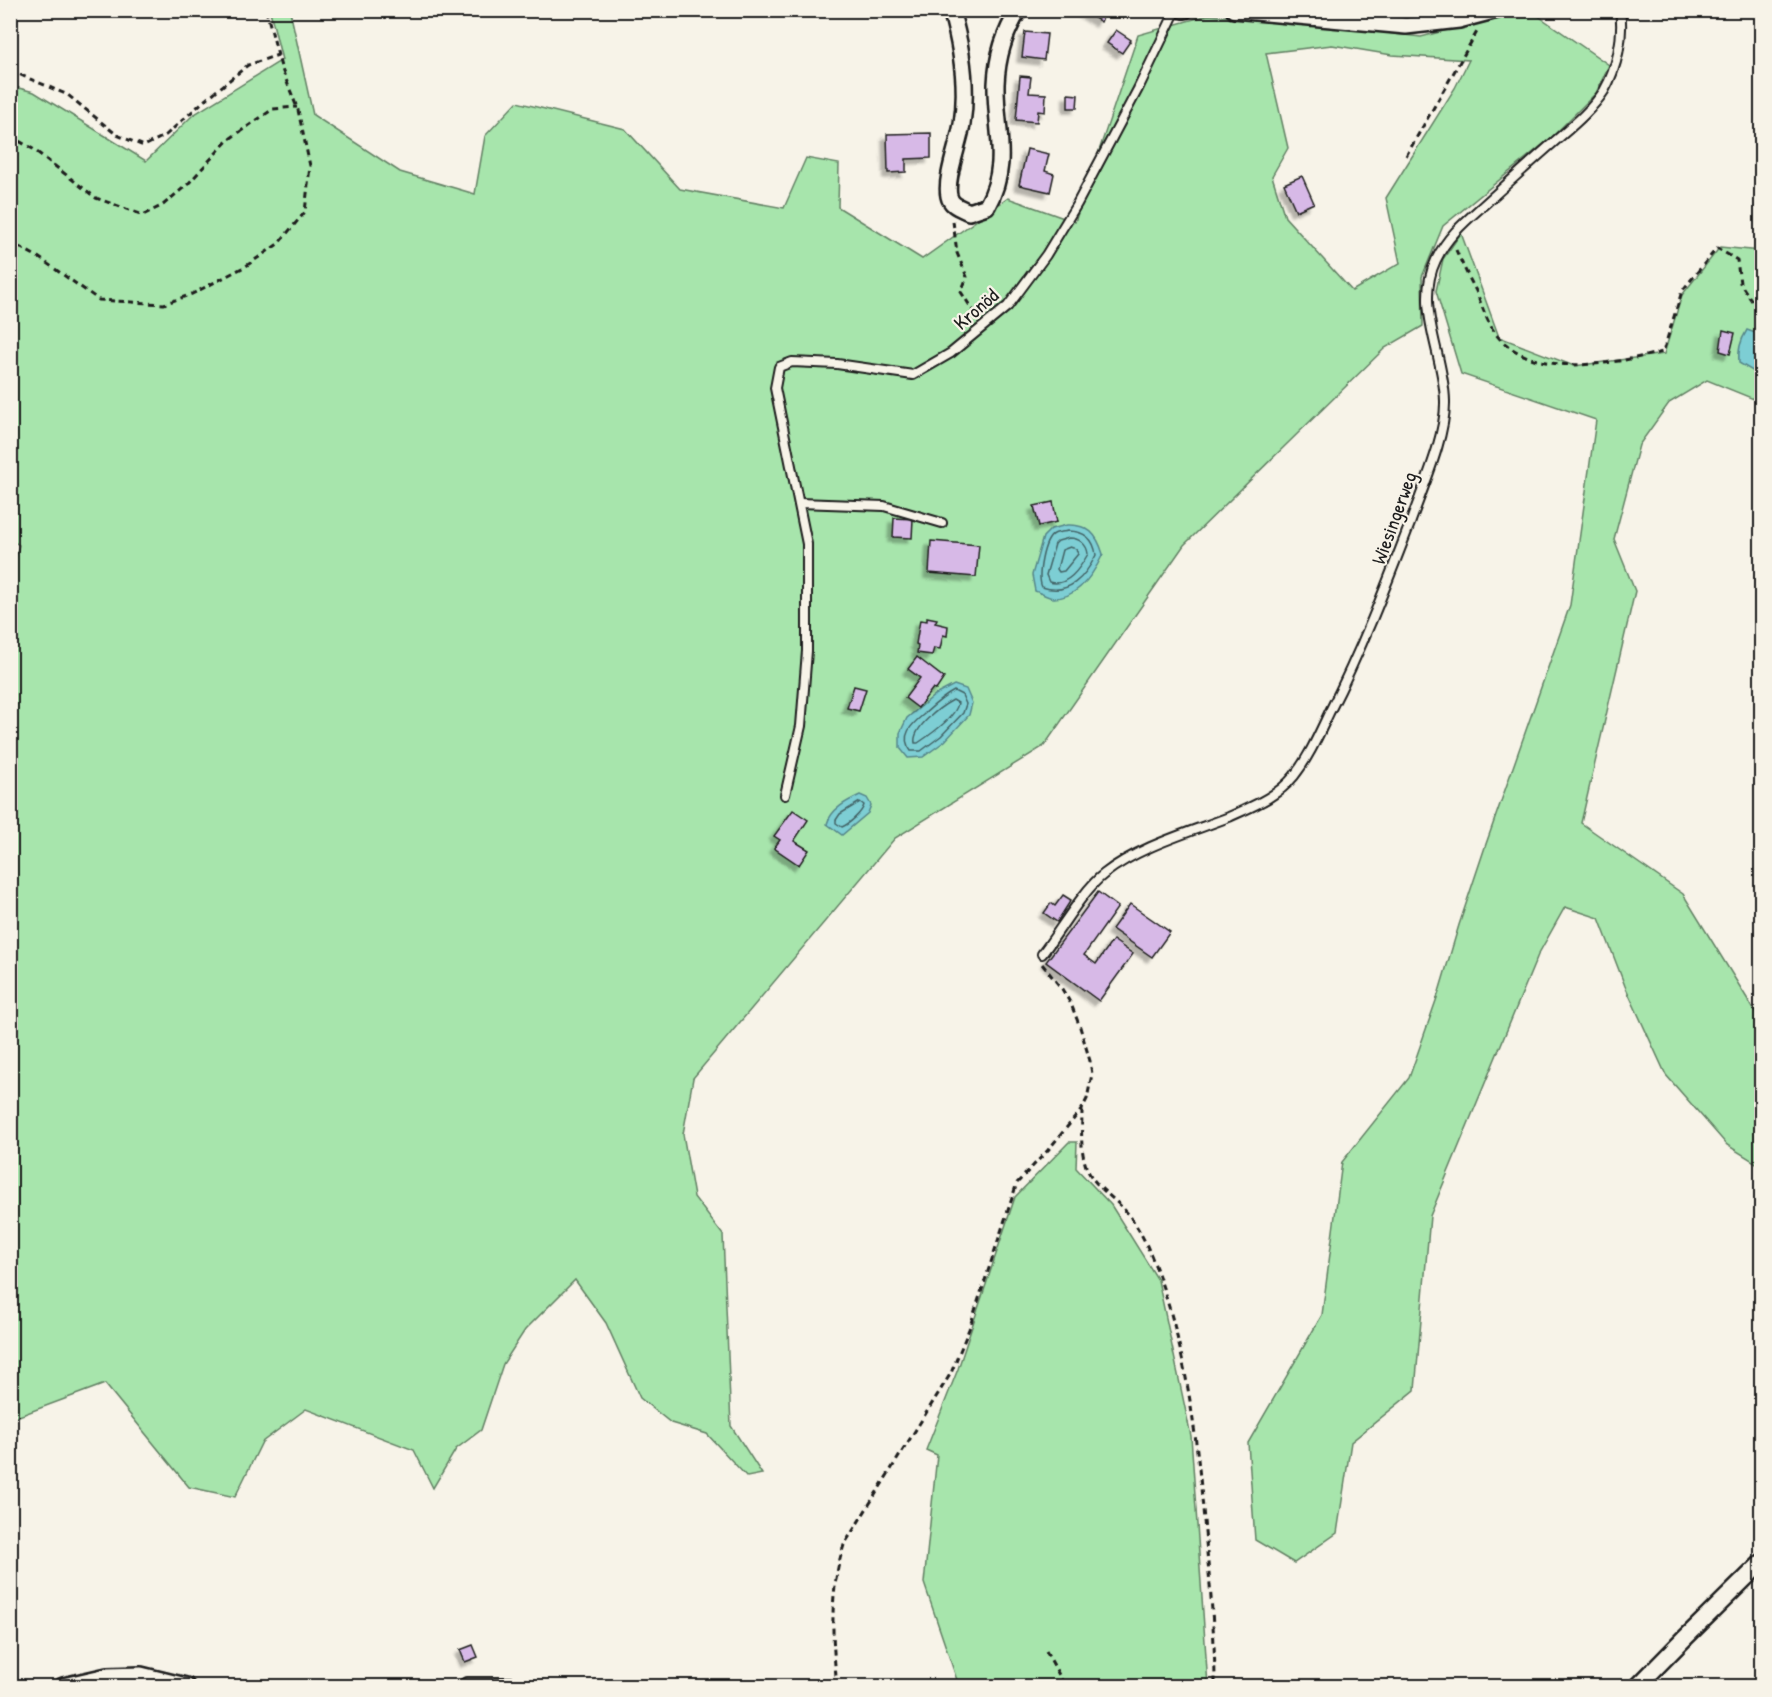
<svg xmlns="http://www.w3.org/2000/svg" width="1772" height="1697" font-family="'Patrick Hand',sans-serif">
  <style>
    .green { fill: #a7e5ac; stroke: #628064; stroke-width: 1.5; fill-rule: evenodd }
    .water { fill: #7dced4; stroke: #56878a; stroke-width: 1.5 }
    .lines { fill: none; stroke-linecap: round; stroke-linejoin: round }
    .shore { stroke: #436366; stroke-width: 1.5 }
    .building { fill: #d7b9e7; stroke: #1c1c1c; stroke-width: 1.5; filter: url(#shadow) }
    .lane-casing { stroke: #1c1c1c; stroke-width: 12 }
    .street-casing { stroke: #1c1c1c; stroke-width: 20 }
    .path { stroke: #1c1c1c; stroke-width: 3; stroke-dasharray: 6 4.5; stroke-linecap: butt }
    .lane { stroke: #f7f3e8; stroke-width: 8 }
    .street { stroke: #f7f3e8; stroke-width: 15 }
    .labels { text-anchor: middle; stroke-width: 4.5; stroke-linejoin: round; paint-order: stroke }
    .street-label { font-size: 20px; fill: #1c1c1c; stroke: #f7f3e8 }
  </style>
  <defs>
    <filter id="shadow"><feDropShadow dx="-5" dy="5" stdDeviation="1.5" flood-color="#0004"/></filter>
  </defs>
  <rect width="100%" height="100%" fill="#f7f3e8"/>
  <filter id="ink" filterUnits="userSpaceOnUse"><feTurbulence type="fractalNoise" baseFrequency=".0167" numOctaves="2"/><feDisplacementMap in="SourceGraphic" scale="12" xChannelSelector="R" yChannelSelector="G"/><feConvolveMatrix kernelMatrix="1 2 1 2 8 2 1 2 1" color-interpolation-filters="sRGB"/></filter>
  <g filter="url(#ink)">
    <g class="green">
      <path d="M270,11H290L313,115L400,172L475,194L485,136L517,102L625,129L680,189L784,208L806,158L839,164L838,207L922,259L1008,198L1075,222L1138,35L1208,15L1294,22L1421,37L1493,18L1510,11H1531L1609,65L1596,93L1552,137L1443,226L1422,277L1423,326L1385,348L1184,545L1044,746L895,838L693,1078L683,1134L694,1197L723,1235L731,1426L762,1474L747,1477L707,1434L671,1423L640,1398L606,1323L575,1280L525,1330L503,1364L481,1430L456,1449L433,1488L414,1450L306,1409L262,1442L235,1497L189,1487L105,1384L11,1419L10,579L19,545L10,539L11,86L34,92L146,161L193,115L282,60ZM1332,45L1392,55L1469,60L1455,88L1386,198L1400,263L1352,291L1285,217L1272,176L1288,148L1266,53Z"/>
      <path d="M1461,233L1499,337L1574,366L1664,354L1682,295L1720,247L1761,251V402L1707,380L1669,403L1639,445L1614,539L1635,591L1581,823L1683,894L1761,1021V1166L1727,1145L1666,1075L1625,986L1599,918L1565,907L1538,955L1430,1216L1415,1390L1351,1442L1337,1533L1294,1563L1255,1540L1248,1443L1322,1315L1342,1162L1409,1078L1439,992L1459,925L1486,844L1570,605L1596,420L1461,374L1436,291L1443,259Z"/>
      <path d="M1069,1142H1077L1076,1168L1111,1205L1158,1280L1191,1436L1208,1686H959L924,1583L937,1455L926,1450L958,1369L1015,1197Z"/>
    </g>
    <g class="water">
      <path d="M1747,330L1761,335V376L1739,363C1738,350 1740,341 1747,330Z"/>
      <path d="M1067,525C1088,524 1097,534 1103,554C1094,573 1078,598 1054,598C1049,598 1041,593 1035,591L1032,575L1043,537L1051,529Z"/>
      <path d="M954,685L966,689L972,703L969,715L945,741L923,757L908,758L900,748V733L907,718L935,695Z"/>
      <path d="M860,795L867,798L871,805L868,813L842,835L827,824C831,809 847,801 860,795Z"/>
    </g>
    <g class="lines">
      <g class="shore">
        <path d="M1068,531C1084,531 1094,539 1096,555C1085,577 1069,596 1042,587C1037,577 1043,540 1054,534C1058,532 1064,532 1068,531Z"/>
        <path d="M1069,538C1079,538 1087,544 1088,554C1080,568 1067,588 1049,582L1046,575L1055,544L1058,541Z"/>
        <path d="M1070,547L1076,549L1078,554L1064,571L1059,572L1057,569L1062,550Z"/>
        <path d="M954,691L962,695L966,704L963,713L941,736L921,751H911C899,736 912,724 923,715C933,706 941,698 954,691Z"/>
        <path d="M953,700L958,703C956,717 930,735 918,743H915C912,728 940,707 953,700Z"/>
        <path d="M860,802L864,805C862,813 849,824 842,827L836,823V820L840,814Z"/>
      </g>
    </g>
    <g class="building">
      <path d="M1081,10H1106L1101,22Z"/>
      <path d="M1116,30L1131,40L1122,53L1107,43Z"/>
      <path d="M1025,32L1047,34L1044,60L1022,57Z"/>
      <path d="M1020,76L1031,77L1029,93L1046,94L1045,112L1038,111L1037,122L1016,120Z"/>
      <path d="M1068,94L1078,95L1077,108H1068Z"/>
      <path d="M931,133V158L906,159V172L888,173L887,134Z"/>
      <path d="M1027,149L1049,154L1045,171L1054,174L1050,192L1019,185Z"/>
      <path d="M1302,176L1314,203L1296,211L1284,184Z"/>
      <path d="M1723,330L1735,333L1730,354L1720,351Z"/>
      <path d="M1053,502L1057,522L1039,526L1034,506Z"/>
      <path d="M894,518L913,519L912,538L893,537Z"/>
      <path d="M931,541L979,545L976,577L929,573Z"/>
      <path d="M927,617L937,619L935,623L948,626L947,636L943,635L940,649L934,648L932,655L917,653L918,645L916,644L920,620L927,621Z"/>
      <path d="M917,657L944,678L936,690L933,688L918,708L905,698L920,678L908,669Z"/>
      <path d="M854,686L866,689L859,711L847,708Z"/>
      <path d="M793,810L808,820L794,841L809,850L799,865L774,848L780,840L774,836Z"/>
      <path d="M1098,892L1118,907L1084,955L1096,964L1113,940L1133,954L1099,1001L1046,962Z"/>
      <path d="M1063,895L1071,900L1057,922L1044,913L1051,903L1055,906Z"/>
      <path d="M1130,904L1170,932L1152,957L1112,929Z"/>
      <path d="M473,1645L478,1657L465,1662L460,1650Z"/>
    </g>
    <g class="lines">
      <defs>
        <g id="lane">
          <path d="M799,503L884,506L942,523"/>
          <path d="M785,795L801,726L807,651V544L775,388L779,367L792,362L837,364L913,375L951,353L1008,306L1046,255L1077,204L1138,89L1176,10"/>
          <path d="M1042,954C1060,931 1083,890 1104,874C1140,846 1188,833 1229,817C1253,806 1277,797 1294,776C1309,757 1319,734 1329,713C1361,651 1386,586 1411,521C1423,487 1446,436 1445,401C1444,354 1414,306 1436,260C1448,235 1467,220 1487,202C1509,182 1531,162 1554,142C1571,127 1591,111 1604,91C1617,68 1624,37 1620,10"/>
        </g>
        <g id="street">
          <path d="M951,10C962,48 968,86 962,124C959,144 945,178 949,196C951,206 961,208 969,212L987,206C1011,163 995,129 996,84C997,58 1004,33 1019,10"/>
          <path d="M1182,10H1185"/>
          <path d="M1234,10L1406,26L1459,20L1497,10"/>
          <path d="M63,1686L107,1676L141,1675L186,1686"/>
          <path d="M467,1686H511"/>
          <path d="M1638,1686L1685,1638L1762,1562"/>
        </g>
      </defs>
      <use href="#lane" class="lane-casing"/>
      <use href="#street" class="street-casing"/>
      <g class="path">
        <path d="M10,72L16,73L68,95L117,135L144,146L166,135L205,100L248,65L278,55"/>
        <path d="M10,136L33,149L96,198L143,215L163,205L188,184L228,140L273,109L297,107"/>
        <path d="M1406,156L1478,30"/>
        <path d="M953,221L957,253L967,277L961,292L974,312L979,316"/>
        <path d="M10,242L38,257L99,300L164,304L192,294L246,266L278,244L305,212L310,166L298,110L281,67L266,10"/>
        <path d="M1456,250C1462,264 1469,278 1476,291C1483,308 1488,327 1501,340C1542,379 1614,363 1663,352L1682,291L1717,248L1737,260L1740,283L1762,316"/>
        <path d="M1082,1109C1082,1127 1080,1146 1085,1163C1091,1186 1115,1197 1129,1215C1144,1235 1154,1261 1162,1285C1189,1364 1198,1449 1205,1532C1210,1583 1215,1635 1215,1686"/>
        <path d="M1046,1651L1065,1686"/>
        <path d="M837,1686C832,1638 829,1591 844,1545L951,1373L969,1329L1017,1183L1048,1150L1082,1109L1087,1099L1092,1074L1090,1061L1080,1027L1071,1004L1062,989L1042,964"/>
      </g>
      <use href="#lane" class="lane"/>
      <use href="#street" class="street"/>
    </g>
  </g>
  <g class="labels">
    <g class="street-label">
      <text transform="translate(976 309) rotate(-41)" y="7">Kronöd</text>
      <text transform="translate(1394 518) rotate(-70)" y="7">Wiesingerweg</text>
    </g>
  </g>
  <rect width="1772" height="1697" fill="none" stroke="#f7f3e8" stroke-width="36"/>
  <rect x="18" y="18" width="1736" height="1661" fill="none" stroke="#1c1c1c" stroke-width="2" filter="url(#ink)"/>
</svg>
